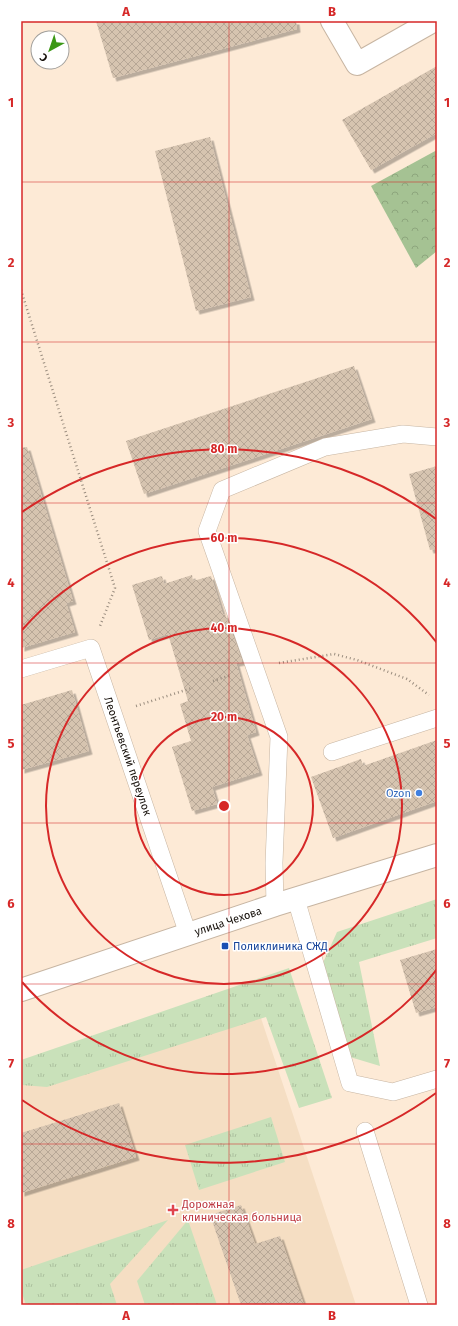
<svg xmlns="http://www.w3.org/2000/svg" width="458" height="1326" font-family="'Fira Sans',sans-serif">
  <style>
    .built { fill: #f5dec3 }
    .grass { fill: url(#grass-tufts) }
    .forest { fill: url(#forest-crowns) }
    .building { fill: url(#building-cross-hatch); filter: url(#shadow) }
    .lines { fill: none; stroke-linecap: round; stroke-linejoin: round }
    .service-casing { stroke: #c7b5a2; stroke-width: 18 }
    .minor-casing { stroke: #c7b5a2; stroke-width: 24 }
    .tertiary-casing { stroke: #c7b5a2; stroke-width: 24 }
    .path { stroke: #9a8d7f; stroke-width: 2.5; stroke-dasharray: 1 3; stroke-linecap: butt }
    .service { stroke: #fff; stroke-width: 17 }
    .minor { stroke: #fff; stroke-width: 22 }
    .tertiary { stroke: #fff; stroke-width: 22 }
    .grid { fill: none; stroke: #d62828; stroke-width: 1; stroke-opacity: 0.55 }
    .ring { fill: none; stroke: #d62828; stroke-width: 2 }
    .shop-dot { fill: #3f7fe0; stroke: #fff; stroke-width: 1.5 }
    .transit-dot { fill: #1a4fb4; stroke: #fff; stroke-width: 1.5 }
    .health-dot { fill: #e0444e; stroke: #fff; stroke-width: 1.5 }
    .labels { text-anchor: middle; stroke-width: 3; stroke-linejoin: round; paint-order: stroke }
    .street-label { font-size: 11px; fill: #140e08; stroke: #fff }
    .shop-label { font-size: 11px; fill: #366cbe; stroke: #fff; text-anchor: end }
    .transit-label { font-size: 11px; fill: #164399; stroke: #fff; text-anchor: start }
    .health-label { font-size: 11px; fill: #be3a42; stroke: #fff; text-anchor: start }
    .centre { fill: #d62828; stroke: #fff; stroke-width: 2 }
    .ring-label { font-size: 12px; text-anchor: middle; font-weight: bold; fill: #d62828; stroke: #fff; stroke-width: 3; stroke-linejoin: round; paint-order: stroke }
    .neatline { fill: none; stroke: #d62828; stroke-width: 1.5 }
    .grid-label { font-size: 13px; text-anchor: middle; font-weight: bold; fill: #d62828 }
  </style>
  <defs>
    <pattern id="grass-tufts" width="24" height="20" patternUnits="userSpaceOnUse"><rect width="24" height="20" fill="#c9e1ba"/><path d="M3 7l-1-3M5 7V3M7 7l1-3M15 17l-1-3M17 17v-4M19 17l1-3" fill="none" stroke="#acc09e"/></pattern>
    <pattern id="forest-crowns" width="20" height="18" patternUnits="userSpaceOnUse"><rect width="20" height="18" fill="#a5c293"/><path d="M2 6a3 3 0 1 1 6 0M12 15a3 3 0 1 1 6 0" fill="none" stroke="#8da67d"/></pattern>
    <pattern id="building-cross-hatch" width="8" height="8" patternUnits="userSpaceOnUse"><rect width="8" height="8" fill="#d6c4b0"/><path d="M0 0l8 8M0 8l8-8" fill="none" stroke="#b7a796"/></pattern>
    <filter id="shadow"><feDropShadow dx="3.5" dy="3.5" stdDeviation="0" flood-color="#0004"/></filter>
  </defs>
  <rect width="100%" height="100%" fill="#fdead6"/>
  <path class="built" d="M256,1003L356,1305H21V1080Z"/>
  <g class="grass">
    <path d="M437,899V938L359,962L380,1066L350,1057L321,967L337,932Z"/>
    <path d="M289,968L332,1098L299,1108L266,1017L47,1087L21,1085V1060Z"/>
    <path d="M271,1117L285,1162L199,1190L185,1145Z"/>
    <path d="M168,1220L110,1284L117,1305H26L21,1290V1270Z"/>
    <path d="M188,1220L217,1305H145L137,1281Z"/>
  </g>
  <path class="forest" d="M437,150V251L416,268L371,186Z"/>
  <g class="building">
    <path d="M96,21H296L297,29L113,78Z"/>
    <path d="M437,66V133L371,170L342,120Z"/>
    <path d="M210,137L251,297L196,311L155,151Z"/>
    <path d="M354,366L372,419L144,494L126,441Z"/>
    <path d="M27,447L73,601L66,603L75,632L21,648V448Z"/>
    <path d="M437,466V549L430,550L409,474Z"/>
    <path d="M192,575L193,581L211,576L223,615L225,614L241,658L242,662L236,663L256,732L247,735L259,772L212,787L217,804L192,811L172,747L191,741L180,704L188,701L168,634L149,640L132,585L162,576L164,584Z"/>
    <path d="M72,690L89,751L21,770V705Z"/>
    <path d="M437,740V801L333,838L311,777L361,759L363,766Z"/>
    <path d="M437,949V1007L416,1013L400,960Z"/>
    <path d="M119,1103L136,1157L21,1193V1133Z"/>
    <path d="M241,1205L255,1244L280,1236L304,1305H241L210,1215Z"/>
  </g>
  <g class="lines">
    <defs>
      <g id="service">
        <path d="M21,669L91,648L188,934"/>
        <path d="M332,752L437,718"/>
        <path d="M296,899L350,1083L393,1092L437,1079"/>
        <path d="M275,905L274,863L279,737L207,531L222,490L325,447L403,434L437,437"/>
        <path d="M365,1131L419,1305"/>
      </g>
      <path id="minor" d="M332,21L357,64L433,21"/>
      <path id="tertiary" d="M21,990L275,905L437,855"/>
    </defs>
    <use href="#service" class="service-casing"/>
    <use href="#minor" class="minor-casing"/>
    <use href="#tertiary" class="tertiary-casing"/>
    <g class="path">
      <path d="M21,290L115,588L100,626"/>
      <path d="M279,663L334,654L357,660L407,679L429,695"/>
      <path d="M213,681L231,675"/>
      <path d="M136,706L192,688"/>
    </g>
    <use href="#service" class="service"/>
    <use href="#minor" class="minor"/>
    <use href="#tertiary" class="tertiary"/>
  </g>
  <path class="grid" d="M229,21V1305M21,182H437M21,342H437M21,503H437M21,663H437M21,823H437M21,984H437M21,1144H437"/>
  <g class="ring">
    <circle cx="224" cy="806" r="89"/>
    <circle cx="224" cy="806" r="178"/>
    <path d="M437 969A268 268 0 0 1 22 982M22 630A268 268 0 0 1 437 643"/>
    <path d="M436 1093A357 357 0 0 1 22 1100M22 512A357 357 0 0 1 436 519"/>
  </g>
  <circle class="shop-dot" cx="419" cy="793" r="4"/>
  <rect class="transit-dot" x="221" y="942" width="8" height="8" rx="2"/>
  <path class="health-dot" d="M171 1204h4v4h4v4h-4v4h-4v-4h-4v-4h4z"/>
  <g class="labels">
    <g class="street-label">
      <text transform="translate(128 756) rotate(71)" y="4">Леонтьевский переулок</text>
      <text transform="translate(228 921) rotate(-18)" y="4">улица Чехова</text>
    </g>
    <g class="shop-label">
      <text x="411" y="797">Ozon</text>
    </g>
    <g class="transit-label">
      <text x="233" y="950">Поликлиника СЖД</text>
    </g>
    <g class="health-label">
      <text x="182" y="1208">Дорожная<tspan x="182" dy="13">клиническая больница</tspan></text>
    </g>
  </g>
  <circle cx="224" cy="806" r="6" class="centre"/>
  <g class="ring-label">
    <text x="224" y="453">80 m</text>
    <text x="224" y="542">60 m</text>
    <text x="224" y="632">40 m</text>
    <text x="224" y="721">20 m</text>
  </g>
  <rect width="458" height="1326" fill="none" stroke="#ffffff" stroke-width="44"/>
  <g transform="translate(50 50) rotate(220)"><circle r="19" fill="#ffffff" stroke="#a19f9c"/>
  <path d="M0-3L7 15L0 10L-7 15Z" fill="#3b9715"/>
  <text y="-6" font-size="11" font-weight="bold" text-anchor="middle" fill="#140e08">С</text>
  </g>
  <rect x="22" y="22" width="414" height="1282" class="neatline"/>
  <g class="grid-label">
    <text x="126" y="16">A</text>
    <text x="332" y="16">B</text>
    <text x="11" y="107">1</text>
    <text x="447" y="107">1</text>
    <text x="11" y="267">2</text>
    <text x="447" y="267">2</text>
    <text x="11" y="427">3</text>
    <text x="447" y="427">3</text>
    <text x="11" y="587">4</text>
    <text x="447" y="587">4</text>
    <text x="11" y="748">5</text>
    <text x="447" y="748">5</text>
    <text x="11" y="908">6</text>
    <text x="447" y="908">6</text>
    <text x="11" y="1068">7</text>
    <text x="447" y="1068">7</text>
    <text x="11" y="1228">8</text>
    <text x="447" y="1228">8</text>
    <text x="126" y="1320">A</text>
    <text x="332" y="1320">B</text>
  </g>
</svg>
